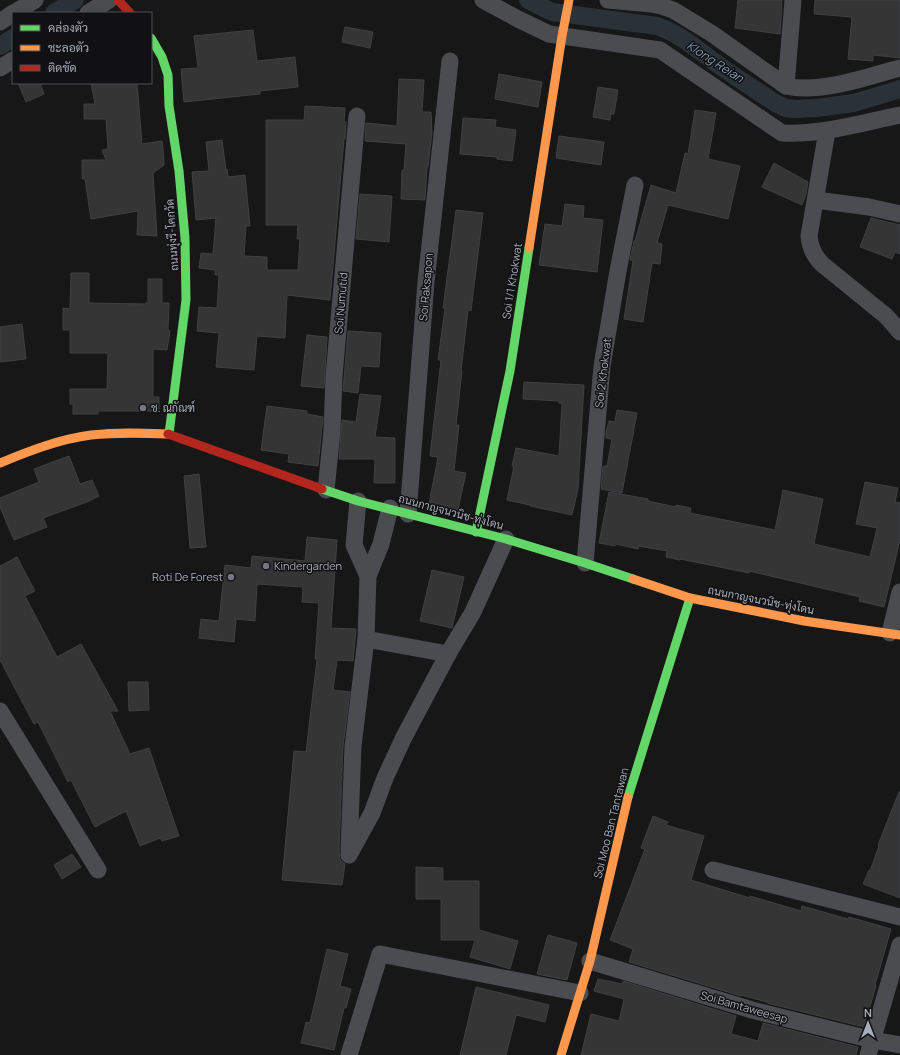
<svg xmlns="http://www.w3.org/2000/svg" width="900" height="1055" font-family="Manrope,Sarabun,sans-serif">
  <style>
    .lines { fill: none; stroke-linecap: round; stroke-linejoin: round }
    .canal { stroke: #2a3239; stroke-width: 18 }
    .building { fill: #353536; stroke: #3f4043 }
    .street { stroke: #4b4c50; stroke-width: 17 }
    .fast { stroke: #63d668; stroke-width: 9 }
    .slow { stroke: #ff974d; stroke-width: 9 }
    .jam { stroke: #b3261e; stroke-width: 9 }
    .poi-dot { fill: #757880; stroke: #111113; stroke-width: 1.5 }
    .labels { text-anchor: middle; stroke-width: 3; stroke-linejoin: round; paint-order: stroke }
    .street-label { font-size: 11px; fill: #a8adb8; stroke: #111113 }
    .poi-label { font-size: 11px; fill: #a8adb8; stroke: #111113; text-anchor: start }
    .water-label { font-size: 12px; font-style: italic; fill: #7f9bb3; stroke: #111113 }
  </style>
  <rect width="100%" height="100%" fill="#171717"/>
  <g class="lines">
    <g class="canal">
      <path d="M528,0L552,12L657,26C681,34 700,52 720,66C739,79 758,92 777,104L786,108L794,109L816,108L854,103L900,89"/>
      <path d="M54,13L75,0"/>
      <path d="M0,46L13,38"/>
    </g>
  </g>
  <g class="building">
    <path d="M738,0H782L780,34L735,28Z"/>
    <path d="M815,0H900V58L873,55V61L848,59L852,17L814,14Z"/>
    <path d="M345,27L373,32L370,48L342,42Z"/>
    <path d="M253,30L257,61L295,57L298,87L260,91V94L184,102L181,69L198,68L194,36Z"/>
    <path d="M499,74L542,82L538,107L495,99Z"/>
    <path d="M399,79L424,80L422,112H431L432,133L428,167H427L425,200L401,199L402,170H404L406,144L365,141L366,123L397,126Z"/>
    <path d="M18,83H40L44,94L26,102Z"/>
    <path d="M91,83H137L142,144L162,141L163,149L164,165L153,173L157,236L137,235L138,211L91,219L85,179H82V160H106L102,150L108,149L106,119H84V104H95Z"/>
    <path d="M598,87L618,90L614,114H611L610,120L593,117Z"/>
    <path d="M305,106L345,108L344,122H346L345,139H344L330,300L287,295L285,338L257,336L254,370L216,367L219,333L197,331L199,307L217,308L219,275H215V270L199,268L201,253L213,254L216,218L196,220L192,172L209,171L206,142L222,140L226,170L227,169L228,177L245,175L250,226H246L244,256L267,257V270H298L300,239H297L298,225H266V120H304Z"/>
    <path d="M695,110L716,113L708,159L740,166L728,219L668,205L657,243L662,244L660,264L652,263L643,322L624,319L633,261L630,260L634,241H635L651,185L676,193L685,153L688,154Z"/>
    <path d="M463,118L496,120L495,127L516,130L512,161L497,159V157L460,154Z"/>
    <path d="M559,136L604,142L601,165L556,158Z"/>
    <path d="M774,163L808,182L806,194L802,205L762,187Z"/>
    <path d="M360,194L392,196L389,242L356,239Z"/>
    <path d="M565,204L584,206L583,218L603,220L597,272L539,265L545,224L562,226Z"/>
    <path d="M456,210L483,213L471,311L468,310L461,371H462L456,425H459L454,471L466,473L458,510L429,504L438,457L430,456L441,360H438L445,308H443Z"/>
    <path d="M871,218L900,225V254L895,252L892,259L860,247Z"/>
    <path d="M71,273H89V303L146,304V303H148V279H162V303H169L168,330L170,331L167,350L153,349V397H159V411H98V414H73V404H70V389H107L108,353H70V330H63V308L70,309Z"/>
    <path d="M22,324L26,359L0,362V327Z"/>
    <path d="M348,331L381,333L379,367L361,366L358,393L343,391Z"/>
    <path d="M307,335L327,337L324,388L301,386Z"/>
    <path d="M524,382L584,385L578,489L572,515L530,506V505L507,500L514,466H512L516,448L559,456L562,403H559V401L523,399Z"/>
    <path d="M360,394L381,396L375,437L395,438V483H374L375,459H339L342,420L356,422Z"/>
    <path d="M267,406L307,411V414L323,417L318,466L288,462L289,454L261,450Z"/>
    <path d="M617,410L637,413L622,493L601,489L603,466H607L612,439L606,438V433L609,421L615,422Z"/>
    <path d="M69,456L80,484L92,480L99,496L87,502L43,518L47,527L14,540L0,507V498L39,482L34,469Z"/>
    <path d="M199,474L206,547L190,548L184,476Z"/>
    <path d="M865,482L898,488L895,502L900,503V540L884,607L859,601L860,597L749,571V573L680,559V560L666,557L667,551L639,546L638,549L616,544L615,546L599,543L609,492L648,499V501L676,507V505L691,508L690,513L775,530L783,490L823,499L814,544L870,557L877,528L856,524Z"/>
    <path d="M307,537L337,540L331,628L356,629L353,661L337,660L333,690L350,692L343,746L339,851L340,860L345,864L342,885L282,880L294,751L306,752L317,659H315L319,603L302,602L303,587L257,584L255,621L236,619L234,642L199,638L201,619L219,621L225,565L251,568L252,556L305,561Z"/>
    <path d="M17,557L35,591L25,596L57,657L81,644L118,711H110L130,754L149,748L179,836L162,841L160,838L140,846L126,811L95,827L71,780L68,782L38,722L34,724L0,660V566Z"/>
    <path d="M432,570L464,577L452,628L420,621Z"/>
    <path d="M128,682H148L149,710L129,711Z"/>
    <path d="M899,792H900V898L863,884L869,870L870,871L879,846L878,845Z"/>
    <path d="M653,816L668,822L666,825L704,836L691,880L750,898V896L801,911L802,906L848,919L849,917L891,929L875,985L876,986L864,1027L767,1003V1002L741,995V996L629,962L633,949L610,940L645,849L641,848Z"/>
    <path d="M72,854L81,867L62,879L54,865Z"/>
    <path d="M416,867L443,868V881H479V930L518,941L510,969L470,957L475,940H441V899H416Z"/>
    <path d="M548,935L577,943L567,980L537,974Z"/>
    <path d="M327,949L348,954L340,986L351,989L346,1008H344L334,1050L301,1043L306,1022L310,1023Z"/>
    <path d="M598,979L622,984L623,981L736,1016L731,1034L758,1041L763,1023L858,1047L856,1055H581L591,1014L619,1021L624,999L594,991Z"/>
    <path d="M476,987L549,1005L545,1022L516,1015L506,1055H460Z"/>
  </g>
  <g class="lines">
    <g class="street">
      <path d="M483,0L518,19L549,34L660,50L782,133C822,135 861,123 900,115"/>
      <path d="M608,0L651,4L661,6L673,10L711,33L786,86C820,94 866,77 900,68"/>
      <path d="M14,13L35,0"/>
      <path d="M88,13L109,0"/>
      <path d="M0,22L13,13"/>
      <path d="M0,68L13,60"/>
      <path d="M786,86L793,0"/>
      <path d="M827,131L809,236C810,248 814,256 822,264L886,316L900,332"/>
      <path d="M816,200L869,207L900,214"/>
      <path d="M326,490L332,431L334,376L357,116"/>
      <path d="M358,501L354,545L368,576"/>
      <path d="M390,508L381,544L368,576L366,639L448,654"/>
      <path d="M408,514L426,282L450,61"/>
      <path d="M585,563L602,366L618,271L635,185"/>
      <path d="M890,633L900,592"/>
      <path d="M0,711L98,870"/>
      <path d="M349,851L353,746L366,639"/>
      <path d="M349,855L372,813L385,778L404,737L448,654L473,612L506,539"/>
      <path d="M713,870L900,917"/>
      <path d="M590,961L752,1010L873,1040L900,1045"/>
      <path d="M349,1055L380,954L580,993"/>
      <path d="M868,1055L900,945"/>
    </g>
    <g class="fast">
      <path d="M151,38L162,57L168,75L169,106L179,171L185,238L186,300L169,434"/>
      <path d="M322,489L358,501L506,539L585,563L633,579"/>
      <path d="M476,532L510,371L529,248"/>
      <path d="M628,797L690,598"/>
    </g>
    <g class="slow">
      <path d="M529,248L562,36L569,0"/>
      <path d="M0,463C29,451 60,439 91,435C118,432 142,433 168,434"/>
      <path d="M633,579L690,598L804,621L900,635"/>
      <path d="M561,1055L590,961L628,797"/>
    </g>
    <g class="jam">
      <path d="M118,0L130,13"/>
      <path d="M168,434L322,489"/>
    </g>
  </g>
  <g class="poi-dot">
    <circle cx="143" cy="408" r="4"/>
    <circle cx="266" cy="566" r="4"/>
    <circle cx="231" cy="577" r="4"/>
  </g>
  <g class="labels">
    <g class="street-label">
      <text transform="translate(172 235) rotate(-94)" y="4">ถนนทุ่งรี-โคกวัด</text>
      <text transform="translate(512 281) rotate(-81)" y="4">Soi 1/1 Khokwat</text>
      <text transform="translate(426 287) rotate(-85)" y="4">Soi Raksapon</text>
      <text transform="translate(341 303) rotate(-85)" y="4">Soi Numutid</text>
      <text transform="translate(603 373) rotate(-83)" y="4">Soi 2 Khokwat</text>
      <text transform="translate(451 512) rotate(15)" y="4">ถนนกาญจนวนิช-ทุ่งโดน</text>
      <text transform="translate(761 600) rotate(11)" y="4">ถนนกาญจนวนิช-ทุ่งโดน</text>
      <text transform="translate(611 823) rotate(-76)" y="4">Soi Moo Ban Tantawan</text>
      <text transform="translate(744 1007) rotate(16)" y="4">Soi Bamtaweesap</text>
    </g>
    <g class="poi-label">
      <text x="151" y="412">ช. ณกัณฑ์</text>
      <text x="274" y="570">Kindergarden</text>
      <text x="223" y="581" text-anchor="end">Roti De Forest</text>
    </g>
    <g class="water-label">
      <text transform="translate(715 62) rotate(33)" y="4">Klong Reian</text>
    </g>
  </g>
  <rect x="12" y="12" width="140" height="72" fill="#111113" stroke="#4d4f55"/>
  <rect x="20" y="25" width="20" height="6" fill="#63d668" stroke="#4d4f55"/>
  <text x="48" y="32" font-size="12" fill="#a8adb8">คล่องตัว</text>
  <rect x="20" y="45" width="20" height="6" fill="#ff974d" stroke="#4d4f55"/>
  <text x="48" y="52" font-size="12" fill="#a8adb8">ชะลอตัว</text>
  <rect x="20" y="65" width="20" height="6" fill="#b3261e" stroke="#4d4f55"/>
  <text x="48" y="72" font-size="12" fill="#a8adb8">ติดขัด</text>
  <g transform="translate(868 1023)" stroke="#111113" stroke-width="3" paint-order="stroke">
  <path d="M0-3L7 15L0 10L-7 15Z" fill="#a8adb8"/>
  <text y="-6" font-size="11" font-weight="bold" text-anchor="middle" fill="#a8adb8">N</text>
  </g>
</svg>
